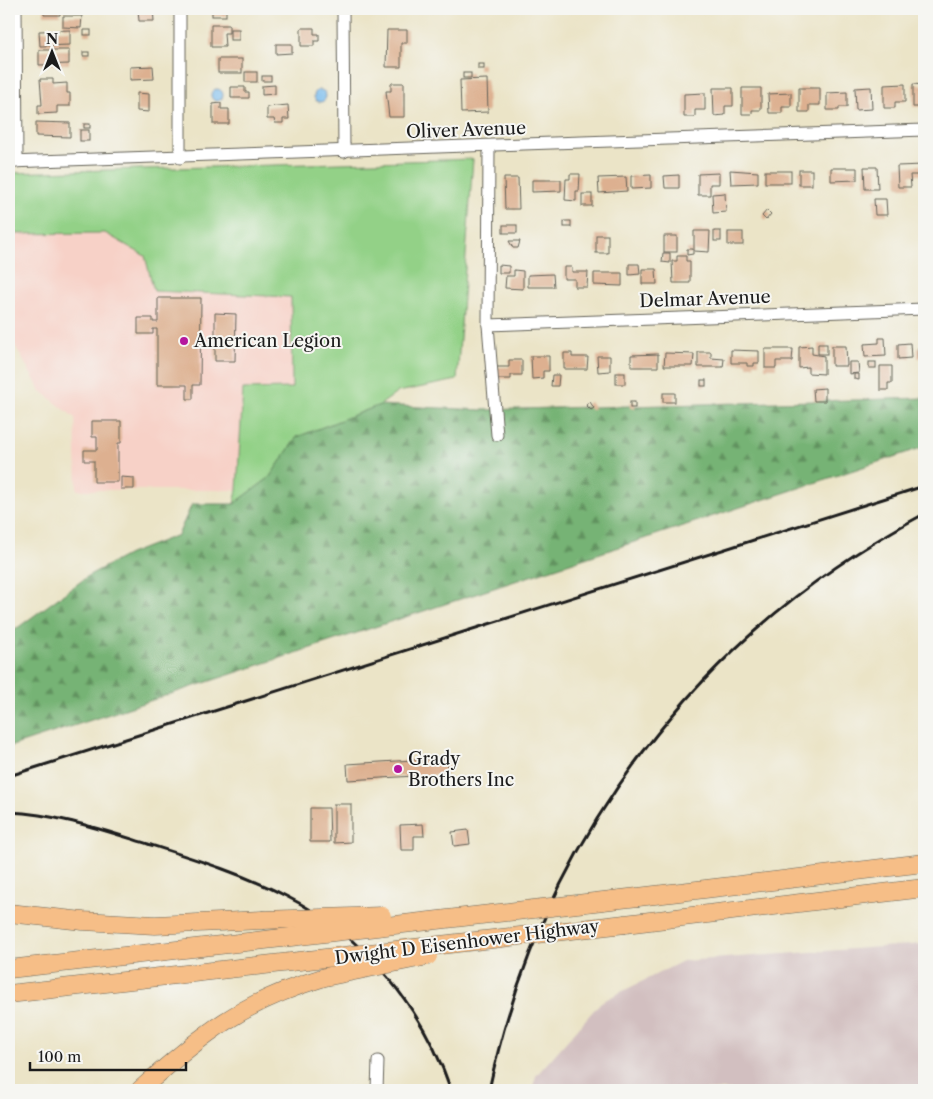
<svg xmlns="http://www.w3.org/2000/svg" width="933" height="1099" font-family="'Libre Caslon Text',serif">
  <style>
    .built { fill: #f7d1c7 }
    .industrial { fill: #d2bfc0 }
    .grass { fill: #93d187; stroke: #587652 }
    .forest { fill: url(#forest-firs); stroke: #496848 }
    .water { fill: #7be; stroke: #4a6c85 }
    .building { fill: #ddb090 }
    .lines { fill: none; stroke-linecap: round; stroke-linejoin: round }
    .minor-casing { stroke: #646258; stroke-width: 13 }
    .highway-casing { stroke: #646258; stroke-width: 19 }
    .minor { stroke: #fff; stroke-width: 11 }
    .highway { stroke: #f6be87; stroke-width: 18 }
    .rail { stroke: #1c1c1c; stroke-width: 3 }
    .highway-bridge-casing { stroke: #646258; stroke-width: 19; stroke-linecap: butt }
    .highway-bridge { stroke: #f6be87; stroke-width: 18 }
    .poi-dot { fill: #b5179e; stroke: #f6f6f2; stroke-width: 2 }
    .labels { text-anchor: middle; stroke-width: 4; stroke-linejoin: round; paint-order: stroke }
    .street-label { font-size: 18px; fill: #1c1c1c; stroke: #f6f6f2 }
    .poi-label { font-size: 18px; fill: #1c1c1c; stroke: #f6f6f2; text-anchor: start }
  </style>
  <defs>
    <pattern id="forest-firs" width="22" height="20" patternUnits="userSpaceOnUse" patternTransform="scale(1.25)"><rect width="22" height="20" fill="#76b374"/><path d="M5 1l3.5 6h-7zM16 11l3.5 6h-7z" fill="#60915e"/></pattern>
  </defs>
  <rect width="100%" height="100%" fill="#f6f6f2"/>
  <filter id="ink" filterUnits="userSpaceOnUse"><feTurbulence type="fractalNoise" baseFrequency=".02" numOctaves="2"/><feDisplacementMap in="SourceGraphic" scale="10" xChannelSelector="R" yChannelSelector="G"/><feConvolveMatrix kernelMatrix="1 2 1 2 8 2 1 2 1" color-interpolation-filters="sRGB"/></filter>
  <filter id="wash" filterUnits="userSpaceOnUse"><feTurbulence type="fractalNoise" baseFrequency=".0096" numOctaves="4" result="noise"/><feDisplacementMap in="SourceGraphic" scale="20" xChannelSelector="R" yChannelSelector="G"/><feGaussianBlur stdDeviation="1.12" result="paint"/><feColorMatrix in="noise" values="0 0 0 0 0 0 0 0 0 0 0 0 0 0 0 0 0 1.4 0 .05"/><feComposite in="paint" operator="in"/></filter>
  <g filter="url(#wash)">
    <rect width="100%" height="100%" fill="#ebe4c7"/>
    <path class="built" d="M105,233L145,256L154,291L292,297V388L243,389L237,490H77L75,418L40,390L13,342L9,234Z"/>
    <path class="industrial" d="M924,944V1090H532L536,1076L601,1002L683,961Z"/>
    <path class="grass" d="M473,159L457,380L398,392L380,405L297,437L269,478L234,504L237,490L243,389L292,388L291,297L154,291L145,256L105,233L9,234V173Z"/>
    <path class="forest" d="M924,398V447L9,747V634L91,574L129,554L178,535L192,504H234L269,478L297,437L380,405L482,410Z"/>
    <g class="water">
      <circle cx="217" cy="95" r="6"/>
      <circle cx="320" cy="96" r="6"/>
    </g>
    <g id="blocks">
      <g class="building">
        <path d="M44,9H67V11L60,10V15H44Z"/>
        <path d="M138,9H153L154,21H139Z"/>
        <rect x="212" y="9" width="14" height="7"/>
        <path d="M63,16H82L81,28L63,27Z"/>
        <path d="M211,25H229V33H224L225,47H211Z"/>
        <path d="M301,28H314V34H319V41H314V46H301Z"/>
        <rect x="230" y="29" width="9" height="11"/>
        <path d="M70,30V45L40,46L39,31Z"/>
        <rect x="84" y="30" width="7" height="5"/>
        <path d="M387,30H407V43H401V67H386Z"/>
        <path d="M276,44H292V53L276,54Z"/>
        <path d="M39,50H69V64L39,65Z"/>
        <rect x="83" y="52" width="6" height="4"/>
        <rect x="218" y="59" width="24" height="14"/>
        <rect x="478" y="64" width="6" height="5"/>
        <path d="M153,66L154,79L130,80V67Z"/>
        <rect x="245" y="72" width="12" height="10"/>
        <rect x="463" y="73" width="8" height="5"/>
        <rect x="262" y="76" width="9" height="5"/>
        <path d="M40,79H53V84L67,83V93H70V106H57V113L38,114V105H42Z"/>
        <path d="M487,79L488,112L461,113L460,80Z"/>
        <path d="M391,83H404V117H389L386,91H391Z"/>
        <path d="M905,84V102H895V108H884V85Z"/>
        <path d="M913,84L924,85V107H913Z"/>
        <path d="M275,85V94L262,95V86Z"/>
        <path d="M231,87H245V92H249V98H231Z"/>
        <path d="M871,87L872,109L856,110L855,88Z"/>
        <path d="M713,88H733V106H725V115L714,116Z"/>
        <path d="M742,88H761V110H752V114H742Z"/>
        <path d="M799,88H820V105H809V112H799Z"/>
        <path d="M847,92V107H839V110H827V93Z"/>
        <path d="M137,93L149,94V112L137,111Z"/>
        <path d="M705,93V110H695V117H684V94Z"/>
        <path d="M791,93V107H782V113H769L768,94Z"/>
        <path d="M221,103V109H229V124H213V104Z"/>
        <path d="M288,105L289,119H283V123H275L274,119H267V107Z"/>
        <path d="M36,122L70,123V137L36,136Z"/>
        <rect x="84" y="124" width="6" height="4"/>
        <rect x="80" y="130" width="9" height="11"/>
        <path d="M923,165V175H910L911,187H898L897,166Z"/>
        <path d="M864,167H877L878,189H865Z"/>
        <path d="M831,168H857V180L831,181Z"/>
        <path d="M730,170L758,172V183L731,184Z"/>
        <rect x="799" y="170" width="13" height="15"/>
        <rect x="765" y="171" width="26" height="12"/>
        <path d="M719,173V184H710V195H698V174Z"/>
        <path d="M570,174H580L579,191H576V201L565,200L566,179H570Z"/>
        <path d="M651,175V188L631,189V176Z"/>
        <path d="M679,175V188H665L664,176Z"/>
        <path d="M626,177L627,191L599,193L598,178Z"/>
        <path d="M504,178H518L519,209H505Z"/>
        <path d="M532,180H561V191L532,192Z"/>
        <path d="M725,193L726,212L713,213L712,194Z"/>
        <rect x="582" y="194" width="10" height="12"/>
        <path d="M874,199H886L887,215H875Z"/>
        <path d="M767,210L771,214L766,220L762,216Z"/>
        <rect x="564" y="221" width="7" height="6"/>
        <rect x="503" y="225" width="14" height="8"/>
        <path d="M694,231H710L709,252L694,251Z"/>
        <rect x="714" y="231" width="7" height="10"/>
        <rect x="728" y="232" width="15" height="13"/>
        <rect x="596" y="235" width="12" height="18"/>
        <rect x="664" y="236" width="13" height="16"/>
        <path d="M509,241H520L518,248H513Z"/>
        <path d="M687,249H693V254L687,255Z"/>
        <path d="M663,253H670V263L662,262Z"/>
        <path d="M677,256H686V261H690V283H673L672,261H677Z"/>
        <path d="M629,264H639L640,274L629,275Z"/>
        <path d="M499,265L509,266V273H499Z"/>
        <path d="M564,267H572V272H588L587,287H575V279H564Z"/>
        <path d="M642,269H656L657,284H642Z"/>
        <path d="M514,270L523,271V289L505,288L506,276H514Z"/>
        <path d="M594,273H622V286L594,285Z"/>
        <path d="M553,274L554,287H528V275Z"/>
        <path d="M158,298H201L200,385H193V399H187V385H157V329H153V334H138V318H153V322H158Z"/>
        <path d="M215,313L236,314L235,361H215Z"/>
        <path d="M879,338H885L886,356L865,357L864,344L879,343Z"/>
        <path d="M910,343L911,358L898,359V344Z"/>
        <rect x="818" y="344" width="9" height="10"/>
        <path d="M812,346V354L824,356V374L808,373V367L799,368V347Z"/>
        <path d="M832,346H846L847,366H832Z"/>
        <rect x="918" y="348" width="6" height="10"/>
        <path d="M765,349H793L792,361H776V368H765Z"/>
        <path d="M731,350L759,351V363H754V366H747V363H731Z"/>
        <path d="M698,352H711V358L724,359L723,367H698Z"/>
        <path d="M564,353H572V357H588L587,369H564Z"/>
        <path d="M665,353L694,354L693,366H664Z"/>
        <path d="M658,354V367H631V355Z"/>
        <path d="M531,356H549V371H543V378L532,379Z"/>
        <path d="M597,356H610V371L598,372Z"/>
        <path d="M509,360H522V375H511V379H497V367H509Z"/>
        <path d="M849,362H858L859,373L849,374Z"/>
        <rect x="869" y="362" width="7" height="6"/>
        <path d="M880,366H892V383H888V390H880Z"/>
        <rect x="616" y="373" width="9" height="11"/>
        <path d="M854,374H859V380L854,379Z"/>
        <path d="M552,375H559L558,386H551Z"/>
        <rect x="701" y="380" width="5" height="6"/>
        <path d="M825,388V401H814L813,389Z"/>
        <rect x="663" y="393" width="12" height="9"/>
        <path d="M590,402L594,408L591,410L586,405Z"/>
        <rect x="630" y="402" width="5" height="6"/>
        <path d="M92,421H121V443H118V482H94V461H84V450H97V437H92Z"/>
        <path d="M121,477L134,478V489H121Z"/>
        <path d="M447,758L448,774L348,780L347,764Z"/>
        <path d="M334,804H351V842L334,843Z"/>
        <path d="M310,808H329L330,842H310Z"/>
        <path d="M423,824L424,836H414V850H401L400,825Z"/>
        <path d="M468,830L470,844L454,846L452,832Z"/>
      </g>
    </g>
  </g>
  <g filter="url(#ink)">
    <use href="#blocks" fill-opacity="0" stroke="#646258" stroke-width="1"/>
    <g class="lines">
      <defs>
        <g id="minor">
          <path d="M16,9L17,162"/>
          <path d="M180,9V158"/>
          <path d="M343,9L344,152"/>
          <path d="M489,147L488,325L497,435"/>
          <path d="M9,162L924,130"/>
          <path d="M488,325L924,309"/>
          <path d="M377,1090L378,1061"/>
        </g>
        <g id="highway">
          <path d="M638,897L924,863"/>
          <path d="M9,913L83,921L155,925L262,920"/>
          <path d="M625,924L924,888"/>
          <path d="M9,969L282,938"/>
          <path d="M9,994L308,960"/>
          <path d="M140,1090C203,1033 242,1002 325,977"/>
        </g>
      </defs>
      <use href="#minor" class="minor-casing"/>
      <use href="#highway" class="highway-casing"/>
      <use href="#minor" class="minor"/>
      <use href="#highway" class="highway"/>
      <g class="rail">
        <path d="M9,776L924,486"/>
        <path d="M9,812C57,814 103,830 148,844C195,859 243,874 286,896C364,935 423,1008 451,1090"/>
        <path d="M489,1090C542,841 699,633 924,514"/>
      </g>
      <defs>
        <g id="highway-bridge">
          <path d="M262,920L382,916"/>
          <path d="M282,938L638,897"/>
          <path d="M308,960L625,924"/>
          <path d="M325,977L428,956"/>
        </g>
      </defs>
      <use href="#highway-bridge" class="highway-bridge-casing"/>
      <use href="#highway-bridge" class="highway-bridge"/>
    </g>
  </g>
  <g class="poi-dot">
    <circle cx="184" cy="341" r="5"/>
    <circle cx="398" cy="769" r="5"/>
  </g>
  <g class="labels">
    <g class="street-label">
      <text transform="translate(466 130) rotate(-2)" y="6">Oliver Avenue</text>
      <text transform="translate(705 299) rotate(-2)" y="6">Delmar Avenue</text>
      <text transform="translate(467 942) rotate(-7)" y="6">Dwight D Eisenhower Highway</text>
    </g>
    <g class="poi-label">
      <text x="194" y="347">American Legion</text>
      <text x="408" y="765">Grady<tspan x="408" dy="21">Brothers Inc</tspan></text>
    </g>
  </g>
  <rect width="933" height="1099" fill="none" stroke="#f6f6f2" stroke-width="30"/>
  <g transform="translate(52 52)" stroke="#f6f6f2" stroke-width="4" paint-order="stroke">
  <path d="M0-4L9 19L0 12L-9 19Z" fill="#1c1c1c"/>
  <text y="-8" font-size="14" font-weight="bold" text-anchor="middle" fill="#1c1c1c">N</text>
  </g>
  <path d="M30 1062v8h156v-8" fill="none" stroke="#1c1c1c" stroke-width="2.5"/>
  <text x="38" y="1062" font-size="15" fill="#1c1c1c" stroke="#f6f6f2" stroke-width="4" paint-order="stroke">100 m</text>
</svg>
